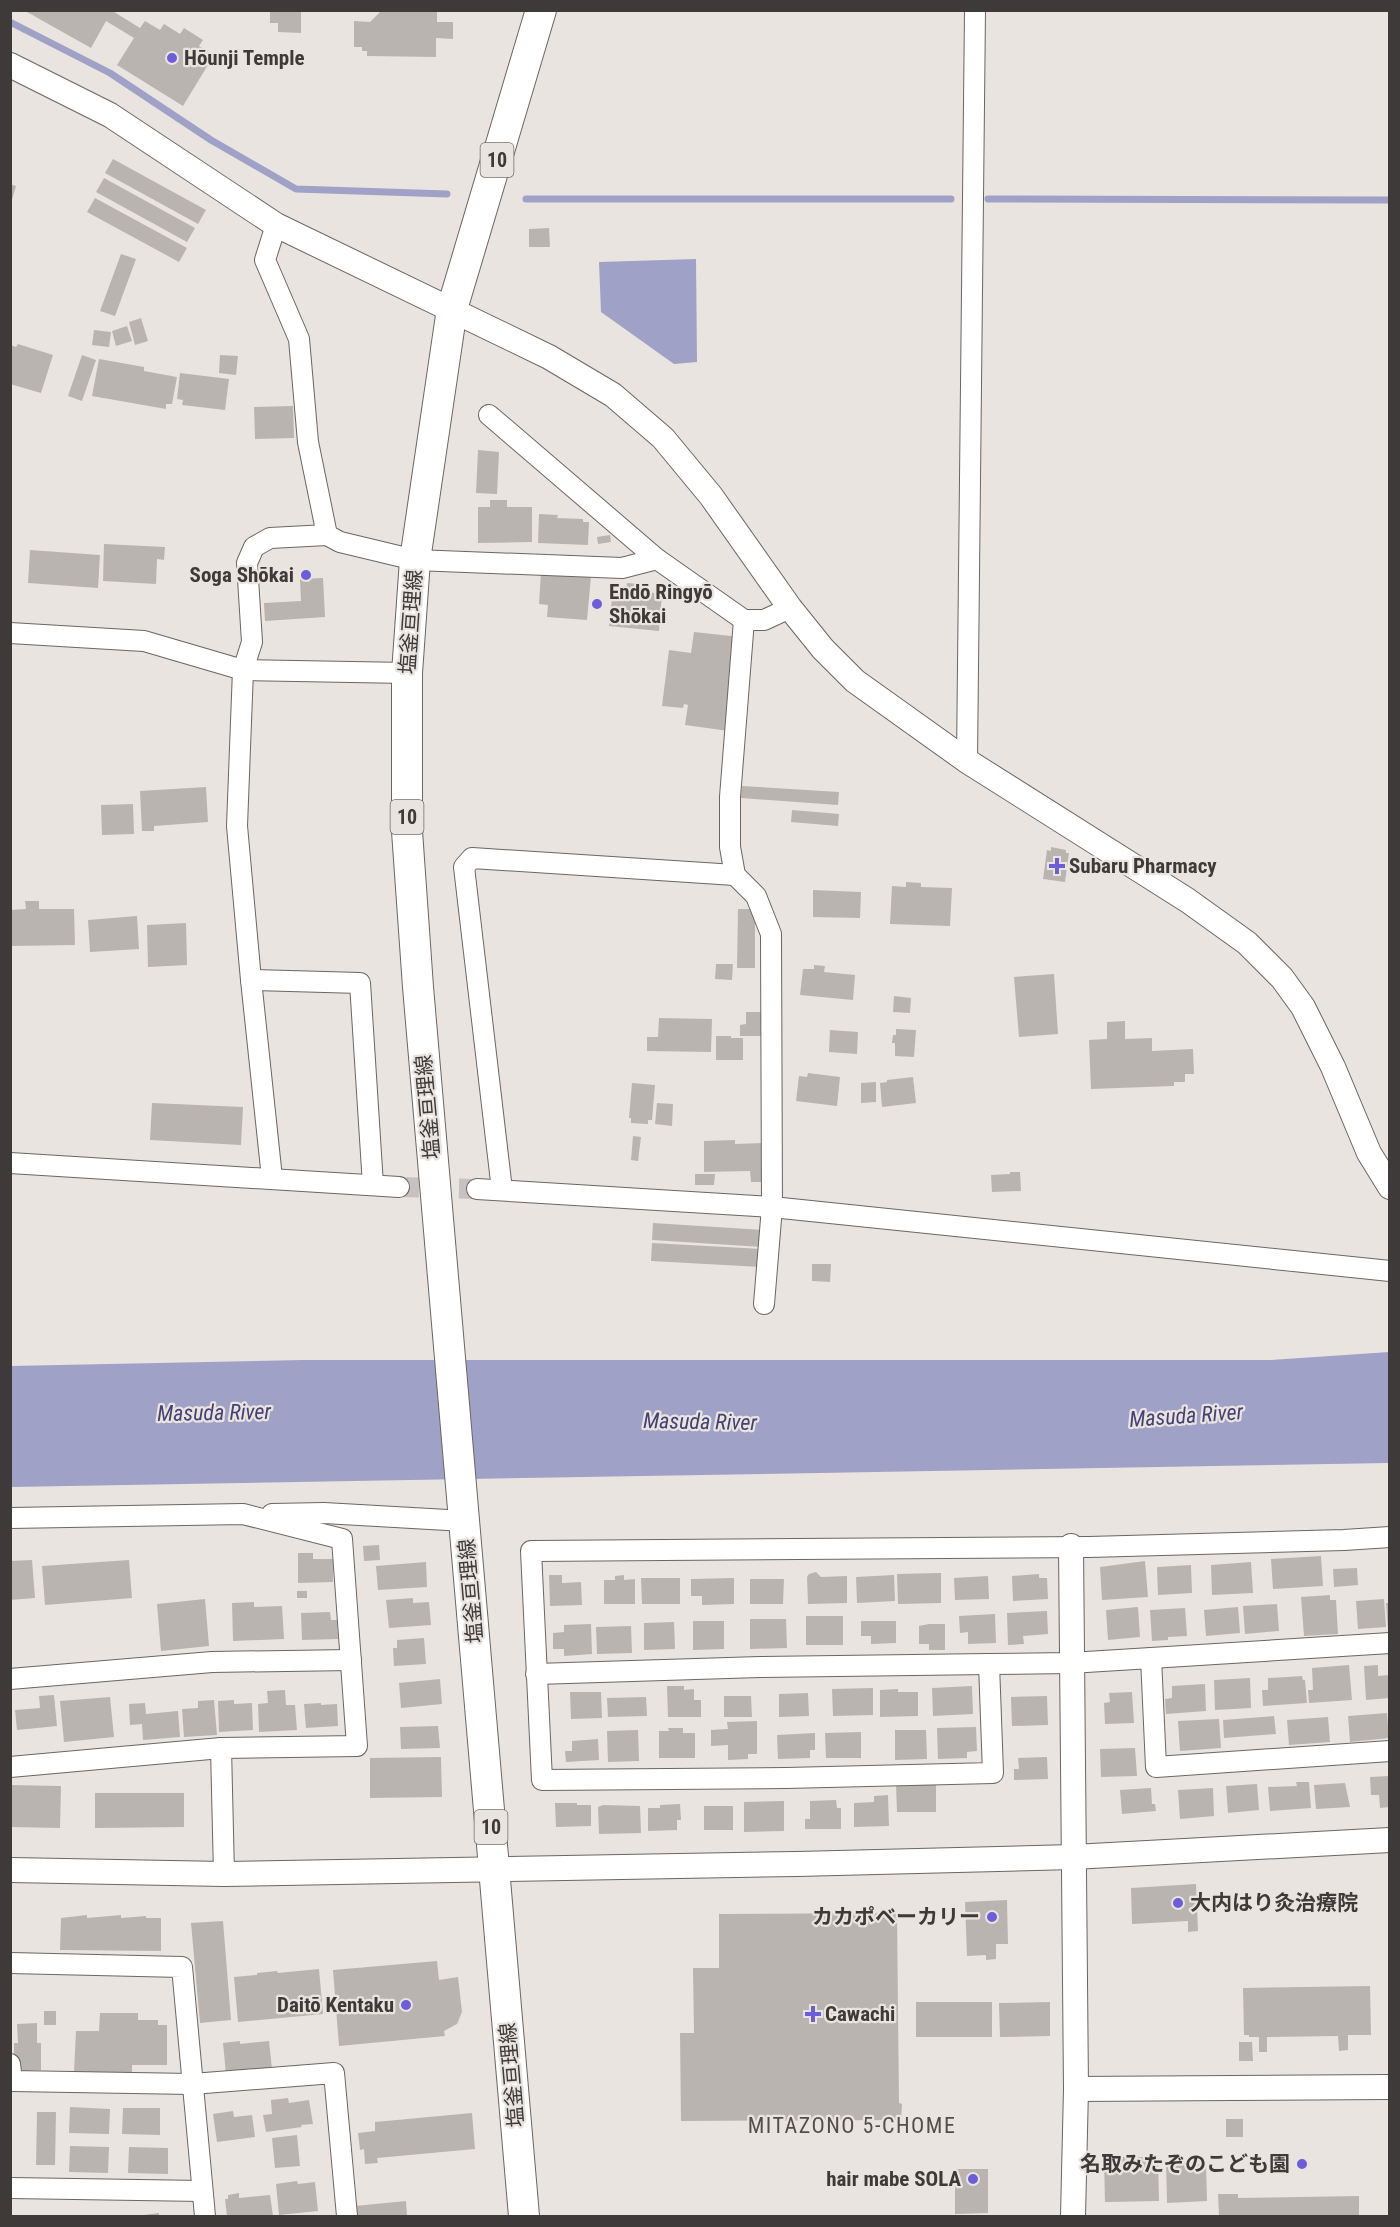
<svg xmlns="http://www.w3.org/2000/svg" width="1400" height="2227" font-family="'Roboto Condensed','Noto Sans JP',sans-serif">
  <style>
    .water { fill: #a0a1c7 }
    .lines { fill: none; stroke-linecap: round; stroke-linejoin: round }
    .stream { stroke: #a0a1c7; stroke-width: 7 }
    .building { fill: #bab4b0 }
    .minor-tunnel { stroke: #c7c2bf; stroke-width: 20; stroke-dasharray: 20 10; stroke-linecap: butt }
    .minor-casing { stroke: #6c6663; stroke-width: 22 }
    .tertiary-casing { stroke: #6c6663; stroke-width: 26 }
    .primary-casing { stroke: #6c6663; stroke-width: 32 }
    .minor { stroke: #fff; stroke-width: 20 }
    .tertiary { stroke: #fff; stroke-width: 24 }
    .primary { stroke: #fff; stroke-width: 30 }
    .poi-dot { fill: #6b5ed8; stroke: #eae4e0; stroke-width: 2 }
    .labels { text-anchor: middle; stroke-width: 4.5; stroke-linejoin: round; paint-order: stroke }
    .shield { fill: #eae4e0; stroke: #716d6b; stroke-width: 1.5 }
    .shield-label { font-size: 20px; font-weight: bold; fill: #3d3a39 }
    .poi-label { font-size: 21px; font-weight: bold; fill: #3d3a39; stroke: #eae4e0; text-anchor: start }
    .street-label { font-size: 21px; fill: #3d3a39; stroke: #eae4e0 }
    .water-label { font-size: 22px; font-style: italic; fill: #444275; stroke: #eae4e0 }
    .neighbourhood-label { font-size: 22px; letter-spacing: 1.5px; fill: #534e4b; stroke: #eae4e0 }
  </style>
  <rect width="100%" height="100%" fill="#eae4e0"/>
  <g class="water">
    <path d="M696,259L697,362L674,364L601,312L599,262Z"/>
    <path d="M1389,1352V1463L11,1487L10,1366L302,1360H1271Z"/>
  </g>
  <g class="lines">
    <g class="stream">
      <path d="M10,22L110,73L211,140L296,189L447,194"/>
      <path d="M526,199H951"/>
      <path d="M988,199L1390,200"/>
    </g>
  </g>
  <g class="building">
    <path d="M28,10H111L140,28L145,21L160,30L164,24L180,34L184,28L203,40L199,46L214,55L183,106L117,65L134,38L106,21L91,48L27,12Z"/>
    <path d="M270,10L301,11V33L278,32V23H270Z"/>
    <path d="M381,11L437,12V22H453V39L436,38V57L367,56V51H362V47H354V21L370,22Z"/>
    <path d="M113,159L206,210L198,224L105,173Z"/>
    <path d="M104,178L195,228L187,242L96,192Z"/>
    <path d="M10,184L16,186L11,203H10Z"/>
    <path d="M95,198L187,248L179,262L87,212Z"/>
    <path d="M549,228L550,247H529V229Z"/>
    <path d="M121,254L136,259L115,316L100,311Z"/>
    <path d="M141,318L148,341L135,345L129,322Z"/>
    <path d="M127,326L132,341L116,346L112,331Z"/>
    <path d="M94,330L111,332L109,347L92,345Z"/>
    <path d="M18,344L53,355L41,393L10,384V345L16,347Z"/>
    <path d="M82,355L96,360L82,401L68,396Z"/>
    <path d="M220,355L238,356L236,375L219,373Z"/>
    <path d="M99,359L144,367V371L177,377L172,404H166V409L92,396Z"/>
    <path d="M180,373L229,379L225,410L182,405L183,400L177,399Z"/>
    <path d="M293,406L294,438L255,439L254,407Z"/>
    <path d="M478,450L499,452L497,494L476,493Z"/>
    <path d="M490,500H507V507H532V542L478,543V507H490Z"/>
    <path d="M539,514L558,515L557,518L583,519V522H589L588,545L538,543Z"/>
    <path d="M610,535L611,542L598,544L597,537Z"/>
    <path d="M104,544L165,547L164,560L157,559L156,584L103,581Z"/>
    <path d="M30,550L100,555L98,588L28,583Z"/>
    <path d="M541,572L591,576L587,620L547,617L548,605L539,604Z"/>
    <path d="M323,578L325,617L265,621L264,603L301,601L300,579Z"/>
    <path d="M627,583L640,584L639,591L662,594L659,631L609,626L613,589L626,590Z"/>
    <path d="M694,632L740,637L729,731L685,725L688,705L684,704L683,708L662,706L669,650L691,653Z"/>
    <path d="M742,786L839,792L838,805L741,798Z"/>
    <path d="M206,787L208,822L154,826V831H142L140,791Z"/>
    <path d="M133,804L134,834L102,835L101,805Z"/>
    <path d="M792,810L839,814L838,826L791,822Z"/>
    <path d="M1051,847L1066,850V853H1069L1065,882L1043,879L1047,850L1051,851Z"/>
    <path d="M906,882L921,883V887L952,888L950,926L890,924L892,886L906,887Z"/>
    <path d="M813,890L861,892L860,918L813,917Z"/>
    <path d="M25,901H39V909H74L75,945L11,946L10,910L26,909Z"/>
    <path d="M738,909H755V968H737Z"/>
    <path d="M137,916L139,949L90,952L88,920Z"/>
    <path d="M186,923L187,965L148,967L147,925Z"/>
    <path d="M716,964H733L732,980L715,979Z"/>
    <path d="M814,965L825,966L824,972L855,975L853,1000L800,995L803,969H814Z"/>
    <path d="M1054,974L1058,1034L1019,1037L1014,977Z"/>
    <path d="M894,996L911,998L910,1013L893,1012Z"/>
    <path d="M746,1012H766V1036H740V1025L746,1024Z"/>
    <path d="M659,1018L712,1019L711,1052L647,1051V1037H658Z"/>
    <path d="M1125,1021V1039L1152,1038V1051L1193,1049L1194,1074H1185V1082H1174V1086L1091,1089L1089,1040L1107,1039V1022Z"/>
    <path d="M896,1029L916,1030L914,1057L895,1056V1043H892L893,1035H896Z"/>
    <path d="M830,1030L858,1032L857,1054L829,1052Z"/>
    <path d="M716,1036H731V1038H743V1060H716Z"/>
    <path d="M808,1073L840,1077L837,1106L796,1101L799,1076L807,1077Z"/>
    <path d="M913,1077L916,1103L882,1107L880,1083L887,1082V1080Z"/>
    <path d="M876,1082V1102L861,1103V1083Z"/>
    <path d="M632,1083L655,1085L652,1120H648V1124L631,1123V1118H629Z"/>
    <path d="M152,1103L243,1107L241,1145L150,1140Z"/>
    <path d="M657,1103L673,1104L672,1126L655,1124Z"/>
    <path d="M633,1136L641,1137L638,1161L631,1160Z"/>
    <path d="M735,1140V1144L768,1143L769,1182H751L750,1171L704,1172V1141Z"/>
    <path d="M1010,1172H1020L1021,1191L992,1192L991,1175L1010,1174Z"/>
    <path d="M695,1174H715L714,1185H695Z"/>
    <path d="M653,1223L763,1230L762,1247L652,1240Z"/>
    <path d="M652,1243L762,1249L761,1267L651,1261Z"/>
    <path d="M812,1264H831L830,1282L812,1281Z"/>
    <path d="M379,1545L380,1560L364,1561L363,1546Z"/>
    <path d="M298,1553H313V1559H333V1582L298,1583Z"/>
    <path d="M1321,1556L1323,1586L1273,1589L1271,1559Z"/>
    <path d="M32,1560L35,1598L10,1600V1561Z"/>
    <path d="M129,1560L132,1598L45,1605L42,1566Z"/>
    <path d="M1145,1561L1148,1597L1102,1600L1100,1567Z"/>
    <path d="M426,1562L427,1587L378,1590L376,1566Z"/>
    <path d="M1251,1562L1253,1593L1212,1595L1211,1565Z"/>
    <path d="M1191,1565L1192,1593L1158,1595L1157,1567Z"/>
    <path d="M1357,1568L1358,1585L1334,1587L1333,1569Z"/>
    <path d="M816,1572L821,1577L847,1576V1603L808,1604L807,1577L809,1574Z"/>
    <path d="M941,1573V1603L898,1604L897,1574Z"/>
    <path d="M1039,1574V1578H1047L1048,1599L1013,1601L1012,1576Z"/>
    <path d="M549,1575H562V1583L581,1582L582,1605L550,1606Z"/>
    <path d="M624,1575V1580L635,1579V1604H604V1580H615V1576Z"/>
    <path d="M894,1575L895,1601L857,1603L856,1577Z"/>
    <path d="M988,1576L989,1599L955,1600L954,1578Z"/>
    <path d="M641,1578H680V1604H642Z"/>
    <path d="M734,1578V1604L702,1605V1596H691V1579Z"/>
    <path d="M750,1579H784L783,1604H750Z"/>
    <rect x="297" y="1591" width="10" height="7"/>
    <path d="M1330,1595V1600H1336L1338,1634L1304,1636L1301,1597Z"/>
    <path d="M413,1598V1603L429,1602L431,1625L389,1628L386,1600Z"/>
    <path d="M205,1599L209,1646L161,1651L157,1604Z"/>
    <path d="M1384,1599L1386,1627L1358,1629L1356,1601Z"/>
    <path d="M254,1602V1607L282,1606L284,1639L233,1641L232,1603Z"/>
    <path d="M1386,1603H1389V1629H1388Z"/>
    <path d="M1277,1604L1279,1631L1245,1634L1243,1606Z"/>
    <path d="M1138,1607L1140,1637L1108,1640L1106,1610Z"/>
    <path d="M1238,1607L1240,1633L1206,1636L1204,1610Z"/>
    <path d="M1185,1608L1187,1636L1168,1637V1640L1152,1641L1150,1610Z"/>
    <path d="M1047,1611L1048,1634L1023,1636L1024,1644L1008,1645L1007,1613Z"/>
    <path d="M330,1612L331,1620H337L338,1639L302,1640L301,1613Z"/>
    <path d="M995,1614L996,1643L968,1644V1632L960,1633L959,1616Z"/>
    <rect x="806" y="1616" width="37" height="29"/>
    <path d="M750,1619H786L787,1648L750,1649Z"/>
    <path d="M693,1621H724V1649L693,1650Z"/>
    <path d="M861,1621H896V1643L871,1644V1636H861Z"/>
    <path d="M674,1622L675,1649L644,1650V1623Z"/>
    <path d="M591,1624L592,1654L564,1656V1649H553V1633L564,1632V1625Z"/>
    <path d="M929,1624H945V1650H929V1644H919V1626Z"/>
    <path d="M631,1626L632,1653L597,1654L596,1627Z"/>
    <path d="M424,1638L426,1664L394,1666L393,1648H397V1640Z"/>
    <path d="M1349,1665L1352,1700L1309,1703L1308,1690H1313L1312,1668Z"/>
    <path d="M1378,1665V1676L1389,1675V1698L1366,1700L1364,1666Z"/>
    <path d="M1302,1676L1303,1680H1305L1307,1703L1263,1706L1262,1690H1268V1678Z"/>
    <path d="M1250,1678L1251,1708L1215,1710L1214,1680Z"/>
    <path d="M440,1679L442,1704L401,1708L399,1683Z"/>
    <path d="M1205,1684L1206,1711L1166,1714L1165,1699L1172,1698V1686Z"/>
    <path d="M667,1686H684V1690L694,1689V1700H701V1717H668Z"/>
    <path d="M972,1686L973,1714L933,1716L932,1688Z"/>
    <path d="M873,1688V1715L833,1716L832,1689Z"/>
    <path d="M898,1689V1692H918V1716L880,1717V1690Z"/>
    <path d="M285,1690L286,1705H295L297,1730L259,1732L258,1704L268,1703L267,1691Z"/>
    <path d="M570,1692H601L602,1718L571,1719Z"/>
    <path d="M1132,1692L1134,1723L1105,1724L1104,1703L1110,1702L1109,1693Z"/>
    <path d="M808,1693L809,1716L779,1717V1694Z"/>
    <path d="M54,1695L57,1726L17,1730L15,1710L40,1708L39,1696Z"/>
    <path d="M724,1696H751L752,1717H724Z"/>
    <path d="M1047,1696L1048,1725L1012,1726L1011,1697Z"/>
    <path d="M110,1697L114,1737L64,1742L60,1701Z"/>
    <path d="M646,1697L647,1716L608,1717L607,1698Z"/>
    <path d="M214,1700L217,1735L184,1737L182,1709L198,1708V1701Z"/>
    <path d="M234,1700V1704L252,1703L253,1730L219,1732L218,1701Z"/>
    <path d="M145,1703L146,1714L178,1711L180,1737L143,1740L142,1724L130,1725L129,1704Z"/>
    <path d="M321,1703V1705L337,1704L338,1726L306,1728L304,1704Z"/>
    <path d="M1387,1713L1389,1738L1350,1742L1348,1716Z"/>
    <path d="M1274,1716L1276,1734L1224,1738L1223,1720Z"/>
    <path d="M1328,1717L1330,1742L1289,1745L1287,1720Z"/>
    <path d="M1219,1719L1221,1748L1180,1751L1178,1721Z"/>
    <path d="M757,1721V1754H748V1759L728,1760V1745L711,1746V1730L728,1729L727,1722Z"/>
    <path d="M438,1726L440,1748L401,1749L400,1727Z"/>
    <path d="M976,1727L977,1751L967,1752V1758L938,1759L937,1728Z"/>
    <path d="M668,1728H683V1733H695V1758H659V1731H669Z"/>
    <path d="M638,1730L639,1761L608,1762L607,1731Z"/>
    <path d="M895,1730H926L927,1759L895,1760Z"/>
    <path d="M861,1732V1758H826L825,1733Z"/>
    <path d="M815,1733V1750H810V1758L778,1759L777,1735Z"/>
    <path d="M598,1739L599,1760L566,1762L565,1751H572V1741Z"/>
    <path d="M1135,1748L1137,1776L1101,1777L1100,1749Z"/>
    <path d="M441,1757L442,1797L370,1798V1758Z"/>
    <path d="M1047,1757L1048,1779L1014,1780V1769H1019L1018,1758Z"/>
    <path d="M1389,1776V1807L1380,1808L1379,1795H1371L1370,1777Z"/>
    <path d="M1296,1782H1309L1311,1808L1270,1811L1268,1787L1297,1786Z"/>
    <path d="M1345,1783L1350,1807L1316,1809L1314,1785Z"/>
    <path d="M1257,1784L1259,1810L1228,1813L1226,1786Z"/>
    <path d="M10,1785L61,1786L60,1828L10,1827Z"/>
    <path d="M896,1785H936V1812H897Z"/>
    <path d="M1151,1788L1152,1804H1155L1156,1811L1122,1814L1120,1790Z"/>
    <path d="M1213,1788L1214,1816L1180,1819L1178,1790Z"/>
    <path d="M95,1793H184V1827L95,1828Z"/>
    <path d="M888,1795L889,1826L854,1827V1803L874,1802V1796Z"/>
    <path d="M836,1800L837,1808H841V1829H805V1819H810V1801Z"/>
    <path d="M784,1801V1831L744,1832V1802Z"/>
    <path d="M555,1803H577V1805H591V1826L556,1827Z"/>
    <path d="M680,1804L681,1820H677V1830L648,1831V1808H660V1805Z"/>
    <path d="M603,1805L640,1806L641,1833L599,1834L598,1807Z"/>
    <rect x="704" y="1806" width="29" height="24"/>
    <path d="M1196,1884L1198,1931L1188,1932V1921L1132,1924L1131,1888Z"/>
    <path d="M1007,1900L1008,1944H996V1959L986,1960V1955L967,1956L965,1902Z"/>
    <path d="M897,1913L899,2103L902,2104L901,2120L681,2121L680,2033H694L693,1968H719V1914Z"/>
    <path d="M87,1915V1918L121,1915V1918L146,1916V1918H161V1951L60,1950L61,1918Z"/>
    <path d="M223,1921L231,2020L200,2023L191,1923Z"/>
    <path d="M437,1961L439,1980L458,1977L462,2012L457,2024L444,2031L445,2036L339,2046L333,1970Z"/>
    <path d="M319,1969L323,2014L238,2022L234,1977L257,1975V1973L277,1971L278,1973Z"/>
    <path d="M1370,1986L1371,2035H1348V2050L1339,2051L1338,2036L1267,2037V2052H1259V2037H1249V2035H1244L1243,1988Z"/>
    <rect x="916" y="2002" width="76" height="35"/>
    <path d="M1050,2002V2036L1000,2037L999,2003Z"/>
    <rect x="44" y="2011" width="12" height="14"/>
    <path d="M100,2013H138V2020H158V2025H167V2065H132V2072H74L76,2031H99Z"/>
    <path d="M37,2023V2043H41V2070L23,2071L14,2063V2043H18L17,2024Z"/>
    <path d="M240,2041V2044L269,2041L272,2069L226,2074L223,2043Z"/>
    <path d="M1239,2042H1252L1253,2061H1239Z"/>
    <path d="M288,2098L289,2103L309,2100L313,2124L301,2125L302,2127L266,2132L263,2115L272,2114L271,2100Z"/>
    <path d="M70,2107L110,2109L109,2134L69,2133Z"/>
    <path d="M123,2108H160V2135L122,2134Z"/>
    <path d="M233,2111L234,2117L252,2115L255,2137L217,2142L213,2114Z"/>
    <path d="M37,2112H56L55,2165H36Z"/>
    <path d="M472,2113L475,2149L377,2158L378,2163L365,2164L364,2149L360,2150L358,2133L375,2131V2122Z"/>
    <rect x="1226" y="2119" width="17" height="18"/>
    <path d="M297,2135L300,2166L275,2168L272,2138Z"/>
    <path d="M70,2146L109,2147L108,2173L69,2172Z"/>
    <path d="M129,2147L168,2148V2174L128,2173Z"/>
    <path d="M1116,2157H1158L1159,2201L1105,2202L1104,2160H1116Z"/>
    <path d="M1166,2162H1186V2165L1206,2164L1207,2201L1167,2203Z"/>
    <path d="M955,2169H988V2213L955,2214Z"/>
    <path d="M297,2181L298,2184L315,2182L318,2211L279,2215L276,2184Z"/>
    <path d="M239,2193V2198L270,2195L273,2216H227L225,2199H228V2195Z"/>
    <path d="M1218,2194H1238V2198L1359,2196V2216H1219Z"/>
    <path d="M406,2201L407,2216H356L355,2206Z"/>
    <path d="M159,2213V2216H143V2215Z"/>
  </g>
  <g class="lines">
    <path class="minor-tunnel" d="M399,1187L477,1189"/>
    <defs>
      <g id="minor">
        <path d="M276,225L265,260L299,339L308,442L327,535L340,542L415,560L622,568L657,559"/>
        <path d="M489,415L657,559L744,620H764L790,608"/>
        <path d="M744,620L730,797V847L735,875L756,896L771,934L772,1207L764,1304"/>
        <path d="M10,633L144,641L243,670L407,673"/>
        <path d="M967,761L975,10"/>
        <path d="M251,980L360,983L373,1185"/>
        <path d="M10,1163L399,1187"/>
        <path d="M272,1178L251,980L237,826L243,670L252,642L247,563L254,547L270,538L327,535"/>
        <path d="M477,1189L772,1207L1390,1271"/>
        <path d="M502,1190L464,867L472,858L735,875"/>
        <path d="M272,1514L324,1513L465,1521"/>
        <path d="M10,1518L243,1514L342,1539L357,1746L221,1748L224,1874"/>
        <path d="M1390,1537L1344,1540L1089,1547L531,1551L542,1780L786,1778L993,1773L989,1664L1070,1663L1151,1658L1156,1767L1390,1751"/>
        <path d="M1151,1658L1390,1643"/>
        <path d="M536,1674L760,1667L989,1664"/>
        <path d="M10,1679L212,1662L351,1660"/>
        <path d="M10,1767L221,1748"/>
        <path d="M10,1963L182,1967L205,2216"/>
        <path d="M10,2064L12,2081L192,2084L334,2073L347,2216"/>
        <path d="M10,2188L202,2191"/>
      </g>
      <g id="tertiary">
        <path d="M10,65L110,115L276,225L549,357L613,395L663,438L711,496L790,608L823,649L855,681L967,761L1187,900L1247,943L1282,978L1303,1007L1333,1067L1369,1153L1390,1187"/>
        <path d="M1071,1546L1076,2089L1073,2216"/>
        <path d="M10,1870L224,1874L797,1864L1073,1857L1390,1840"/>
        <path d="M1076,2089L1390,2087"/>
      </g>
      <path id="primary" d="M524,2216L418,987L407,831V673L415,560L452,309L541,10"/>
    </defs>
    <use href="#minor" class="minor-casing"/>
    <use href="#tertiary" class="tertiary-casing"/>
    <use href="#primary" class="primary-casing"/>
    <use href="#minor" class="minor"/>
    <use href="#tertiary" class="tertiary"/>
    <use href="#primary" class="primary"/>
  </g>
  <g class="poi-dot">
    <circle cx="172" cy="58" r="6"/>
    <circle cx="306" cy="575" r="6"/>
    <circle cx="597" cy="604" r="6"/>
    <path d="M1054 857h6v6h6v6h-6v6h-6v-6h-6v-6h6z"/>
    <circle cx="1178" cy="1903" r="6"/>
    <circle cx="992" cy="1917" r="6"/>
    <circle cx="406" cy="2005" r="6"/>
    <path d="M810 2005h6v6h6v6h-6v6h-6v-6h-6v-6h6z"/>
    <circle cx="1302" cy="2164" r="6"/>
    <circle cx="973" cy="2179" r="6"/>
  </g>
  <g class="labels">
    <g class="shield">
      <rect x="480.5" y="143" width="33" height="34" rx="4.5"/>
      <rect x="390.5" y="800" width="33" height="34" rx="4.5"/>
      <rect x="474.5" y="1810" width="33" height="34" rx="4.5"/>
    </g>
    <g class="shield-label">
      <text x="497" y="167">10</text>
      <text x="407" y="824">10</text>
      <text x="491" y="1834">10</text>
    </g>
    <g class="poi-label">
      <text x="184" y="65">Hōunji Temple</text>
      <text x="294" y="582" text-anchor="end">Soga Shōkai</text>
      <text x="609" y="599">Endō Ringyō<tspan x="609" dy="24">Shōkai</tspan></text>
      <text x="1069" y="873">Subaru Pharmacy</text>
      <text x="1190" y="1910">大内はり灸治療院</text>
      <text x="980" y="1924" text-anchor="end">カカポベーカリー</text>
      <text x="394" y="2012" text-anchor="end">Daitō Kentaku</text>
      <text x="825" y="2021">Cawachi</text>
      <text x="1290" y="2171" text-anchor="end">名取みたぞのこども園</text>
      <text x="961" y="2186" text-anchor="end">hair mabe SOLA</text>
    </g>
    <g class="street-label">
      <text transform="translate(411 622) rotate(-86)" y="7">塩釜亘理線</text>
      <text transform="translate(428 1107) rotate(-95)" y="7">塩釜亘理線</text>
      <text transform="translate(471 1591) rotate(-95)" y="7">塩釜亘理線</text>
      <text transform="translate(512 2075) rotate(-95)" y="7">塩釜亘理線</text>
    </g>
    <g class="water-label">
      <text transform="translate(214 1412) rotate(-1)" y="8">Masuda River</text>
      <text transform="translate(1186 1415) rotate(-4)" y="8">Masuda River</text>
      <text transform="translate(700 1421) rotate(1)" y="8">Masuda River</text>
    </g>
    <g class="neighbourhood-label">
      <text x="852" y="2133">MITAZONO 5-CHOME</text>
    </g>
  </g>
  <rect width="1400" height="2227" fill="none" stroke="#3d3a39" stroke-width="24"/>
</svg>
